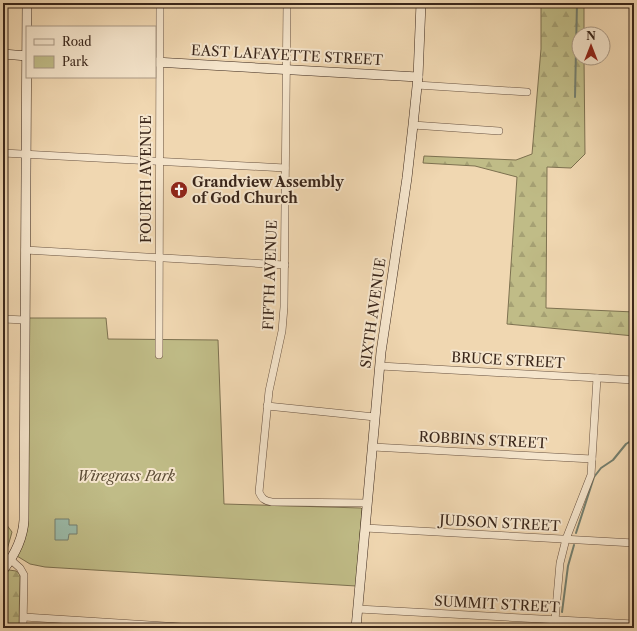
<svg xmlns="http://www.w3.org/2000/svg" width="637" height="631" font-family="'Libre Caslon Text',serif">
  <style>
    .forest { fill: url(#forest-firs); stroke: #7d7150 }
    .green { fill: #c0bc87; stroke: #7d7150 }
    .water { fill: #9bbaa8; stroke: #747f6f }
    .lines { fill: none; stroke-linecap: round; stroke-linejoin: round }
    .stream { stroke: #747f6f; stroke-width: 2 }
    .street-casing { stroke: #685240; stroke-width: 8 }
    .secondary-casing { stroke: #3a261a; stroke-width: 10 }
    .street { stroke: #f5e5cc; stroke-width: 7 }
    .secondary { stroke: #f5e5cc; stroke-width: 9 }
    .labels { text-anchor: middle; stroke-width: 4; stroke-linejoin: round; paint-order: stroke }
    .street-label { font-size: 14px; fill: #3a261a; stroke: #f5e5cc }
    .poi-label { font-size: 14px; font-weight: bold; fill: #3a261a; stroke: #f5e5cc; text-anchor: start }
    .park-label { font-size: 14px; font-style: italic; fill: #5c4c35; stroke: #f5e5cc }
  </style>
  <defs>
    <pattern id="forest-firs" width="22" height="20" patternUnits="userSpaceOnUse"><rect width="22" height="20" fill="#c0bc87"/><path d="M5 1l3.5 6h-7zM16 11l3.5 6h-7z" fill="#a6a174"/></pattern>
  </defs>
  <rect width="100%" height="100%" fill="#f0d7b1"/>
  <filter id="stains"><feTurbulence type="fractalNoise" baseFrequency=".005" numOctaves="4"/><feColorMatrix values="0 0 0 0 .2 0 0 0 0 .09 0 0 0 0 .02 0 0 0 .5 -.17"/></filter>
  <radialGradient id="worn" r=".72"><stop offset=".6" stop-color="#630" stop-opacity="0"/><stop offset="1" stop-color="#630" stop-opacity=".3"/></radialGradient>
  <g class="forest">
    <path d="M541,3H584V34H579V58H584L585,154L571,168L547,167L546,308L634,312V336L507,324L517,177L475,166L423,163L424,156L516,160L532,154L541,49Z"/>
    <path d="M3,524H6L12,532L3,564Z"/>
    <path d="M9,570L16,571L20,574L19,628H3V578Z"/>
  </g>
  <path class="green" d="M29,318H106L108,339L218,340L224,504L361,508L362,509L356,586L45,567L30,564L17,556L27,529Z"/>
  <path class="water" d="M55,519H69V525H77V534H69L68,540H55Z"/>
  <g class="lines">
    <g class="stream">
      <path d="M575,97L577,3"/>
      <path d="M576,533L594,477L601,468L613,460L626,444L634,439"/>
      <path d="M562,612L568,566L574,545"/>
      <path d="M562,628V625"/>
    </g>
    <defs>
      <g id="street">
        <path d="M287,3L284,307L282,331L269,391L259,492C262,499 265,501 272,502L367,503"/>
        <path d="M417,85L527,92"/>
        <path d="M413,125L499,131"/>
        <path d="M3,153L285,168"/>
        <path d="M25,250L285,265"/>
        <path d="M3,319L25,320"/>
        <path d="M159,355L160,3"/>
        <path d="M380,366L634,380"/>
        <path d="M267,406L375,417"/>
        <path d="M373,447L592,459"/>
        <path d="M365,528L634,543"/>
        <path d="M11,560L20,568L24,575L23,628"/>
        <path d="M358,609L634,624"/>
        <path d="M24,617L197,628"/>
        <path d="M555,620L560,563L566,539L591,475L597,378"/>
      </g>
      <g id="secondary">
        <path d="M3,54L27,56"/>
        <path d="M155,62L418,77"/>
        <path d="M3,570C14,556 23,539 24,520L27,3"/>
        <path d="M356,628L381,352L407,178L413,125L418,77L421,3"/>
      </g>
    </defs>
    <use href="#street" class="street-casing"/>
    <use href="#secondary" class="secondary-casing"/>
    <use href="#street" class="street"/>
    <use href="#secondary" class="secondary"/>
  </g>
  <defs>
    <symbol id="church-disc" viewBox="-11 -11 22 22"><circle r="9.5" fill="#8f2418" stroke="#f5e5cc"/><path d="M-1.2-6h2.4v3.5h3.3v2.4h-3.3V6h-2.4V-.1h-3.3v-2.4h3.3Z" fill="#fff"/></symbol>
  </defs>
  <g fill-rule="evenodd">
    <use href="#church-disc" x="169" y="180" width="20" height="20"/>
  </g>
  <g class="labels">
    <g class="street-label">
      <text transform="translate(287 55) rotate(3)" y="5">EAST LAFAYETTE STREET</text>
      <text transform="translate(146 179) rotate(-90)" y="5">FOURTH AVENUE</text>
      <text transform="translate(270 275) rotate(-88)" y="5">FIFTH AVENUE</text>
      <text transform="translate(373 313) rotate(-82)" y="5">SIXTH AVENUE</text>
      <text transform="translate(508 360) rotate(3)" y="5">BRUCE STREET</text>
      <text transform="translate(483 440) rotate(3)" y="5">ROBBINS STREET</text>
      <text transform="translate(500 523) rotate(3)" y="5">JUDSON STREET</text>
      <text transform="translate(497 604) rotate(3)" y="5">SUMMIT STREET</text>
    </g>
    <g class="poi-label">
      <text x="192" y="187">Grandview Assembly<tspan x="192" dy="16">of God Church</tspan></text>
    </g>
    <g class="park-label">
      <text x="126" y="481">Wiregrass Park</text>
    </g>
  </g>
  <rect width="637" height="631" fill="none" stroke="#f0d7b1" stroke-width="16"/>
  <rect x="4" y="4" width="629" height="623" fill="none" stroke="#3a261a" stroke-width="2"/>
  <rect x="8" y="8" width="621" height="615" fill="none" stroke="#3a261a"/>
  <rect x="26" y="26" width="130" height="52" fill="#f5e5cc" stroke="#aa9985"/>
  <rect x="34" y="39" width="20" height="6" fill="#f5e5cc" stroke="#aa9985"/>
  <text x="62" y="46" font-size="12" fill="#3a261a">Road</text>
  <rect x="34" y="56" width="20" height="12" fill="#c0bc87" stroke="#aa9985"/>
  <text x="62" y="66" font-size="12" fill="#3a261a">Park</text>
  <g transform="translate(591 46)"><circle r="19" fill="#f5e5cc" stroke="#aa9985"/>
  <path d="M0-3L7 15L0 10L-7 15Z" fill="#8f2418"/>
  <text y="-6" font-size="11" font-weight="bold" text-anchor="middle" fill="#3a261a">N</text>
  </g>
  <rect width="100%" height="100%" filter="url(#stains)"/>
  <rect width="100%" height="100%" fill="url(#worn)"/>
</svg>
